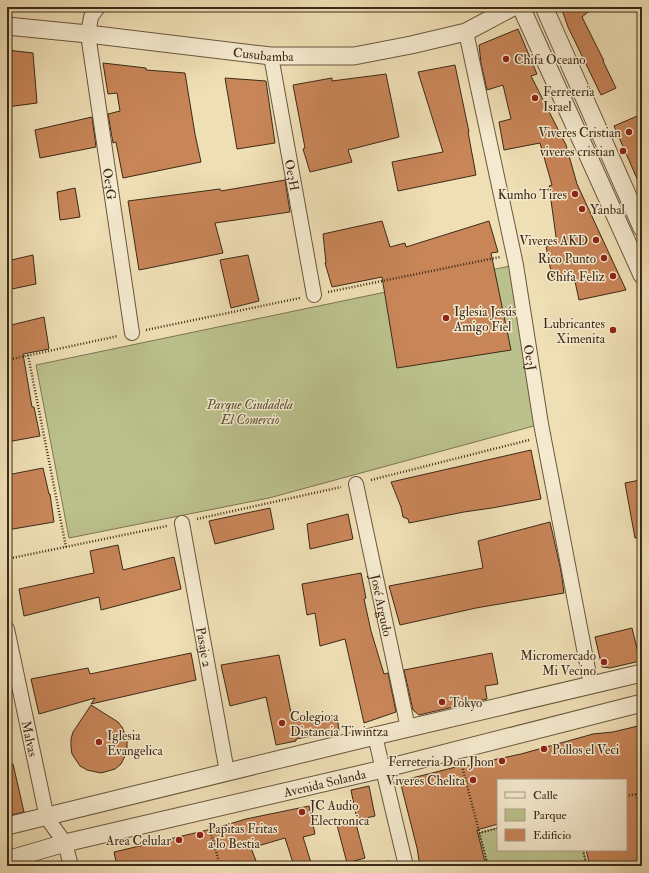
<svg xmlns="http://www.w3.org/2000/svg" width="649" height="873" font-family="'IM FELL Double Pica',serif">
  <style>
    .green { fill: #bbc18c; stroke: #7c7652 }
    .building { fill: #c88558; stroke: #3d2a17 }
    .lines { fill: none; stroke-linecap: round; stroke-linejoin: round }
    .minor-casing { stroke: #6a573e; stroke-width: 16 }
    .tertiary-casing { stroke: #6a573e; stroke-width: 19 }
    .path { stroke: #3d2a17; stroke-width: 2.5; stroke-dasharray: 1 2; stroke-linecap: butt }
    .minor { stroke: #f5eacf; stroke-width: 14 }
    .tertiary { stroke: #f5eacf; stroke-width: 17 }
    .poi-dot { fill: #8f2418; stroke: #f5eacf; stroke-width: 1.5 }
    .labels { text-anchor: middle; stroke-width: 3; stroke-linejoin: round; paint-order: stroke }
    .street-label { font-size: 13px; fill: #3d2a17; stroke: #f5eacf }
    .poi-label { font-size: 13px; fill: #3d2a17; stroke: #f5eacf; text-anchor: end }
    .park-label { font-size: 13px; font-style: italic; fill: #5c5034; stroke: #f5eacf }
  </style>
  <rect width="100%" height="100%" fill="#efdfb5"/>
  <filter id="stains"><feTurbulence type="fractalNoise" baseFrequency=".005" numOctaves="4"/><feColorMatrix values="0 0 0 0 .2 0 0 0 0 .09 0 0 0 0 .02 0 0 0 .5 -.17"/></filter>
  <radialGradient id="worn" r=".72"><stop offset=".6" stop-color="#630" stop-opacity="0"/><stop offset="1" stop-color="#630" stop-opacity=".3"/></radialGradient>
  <g class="green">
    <path d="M515,265L541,424L269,498L69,538L36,365Z"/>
    <path d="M498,828V850H583L587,866H488L479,833Z"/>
  </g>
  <g class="building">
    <path d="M561,7H594L582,17L604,61H603L616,88L601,95L568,27Z"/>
    <path d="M518,29L537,74L531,76L566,145L577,184L626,290L579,300L573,272L552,277L546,246L557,244L549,186L552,185L540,143L504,150L499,122L511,119L503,85L487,90L481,63L479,45Z"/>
    <path d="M7,50L33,53L37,103L7,107Z"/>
    <path d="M103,63L146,68V70L185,73L195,134L201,162L123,178L116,142L113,143L108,114L120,111L117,93L108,94Z"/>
    <path d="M455,65L469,132H468L476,175L398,191L392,162L443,152L418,72Z"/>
    <path d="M386,74L399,137L348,150L352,162L310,172L303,149L305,148L293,85L332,78V81Z"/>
    <path d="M225,78L266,81L275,143L237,149Z"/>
    <path d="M642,114V190L614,126Z"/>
    <path d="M92,117L96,147L40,158L35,130Z"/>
    <path d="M285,180L290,212L215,223L223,253L139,270L128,201L220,189L221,191Z"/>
    <path d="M75,188L80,217L60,220L57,192Z"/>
    <path d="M382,221L390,247L405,243L406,247L489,221L498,252L491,253L511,350L397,368L382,277L332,287L325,263H326L323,234Z"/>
    <path d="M33,255L36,284L7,290V261Z"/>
    <path d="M248,255L259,301L231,308L220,260Z"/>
    <path d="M44,317L49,349L23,354L32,407H34L40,436L7,442V326Z"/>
    <path d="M531,450L541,499L492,508L464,512L409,523L408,519L403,517L401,507L391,482Z"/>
    <path d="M43,468L49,494H50L54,522L7,530V475Z"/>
    <path d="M640,480L642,488V537L635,538L625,483Z"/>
    <path d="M270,508L274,529L215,544L209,521Z"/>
    <path d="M348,514L353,539L310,549L307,524Z"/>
    <path d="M550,522L561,571L564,593L476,608L400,625L389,586L483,568L478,541Z"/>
    <path d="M118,545L123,570L174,557L181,589L101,610L99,597L24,616L19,589L94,573L90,551Z"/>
    <path d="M361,573L366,598L364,599L371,631L384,674L388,673L396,712L364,723L345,639L320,646L315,613L307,615L302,584Z"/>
    <path d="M632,628L640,661L610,668L602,667L595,637Z"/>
    <path d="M191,653L196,680L91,704L95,698L39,714L31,679L88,668L90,674Z"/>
    <path d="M492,653L498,684L485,686L487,699L419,715L413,710L404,670Z"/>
    <path d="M279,655L293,722L337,715L339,731L296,739V741L276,745L266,697L230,706L221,665Z"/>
    <path d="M91,705L118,722L122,727L127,739V752L121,764L115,769L101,773L87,770L80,766L72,754L71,747V739L73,732Z"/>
    <path d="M642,725V866H590L586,850H626V780H498V824L477,830L486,866H420L417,848L400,781L460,766V767L521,754L593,734L613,732Z"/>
    <path d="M7,764H13L24,812L7,816Z"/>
    <path d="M369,786L375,816L357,820L351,790Z"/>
    <path d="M309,806L315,834L303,837L312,866H294L285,838L251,848L258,866H117L114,852L216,828L246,819Z"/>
    <path d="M355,820L365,858L347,863L337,825Z"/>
  </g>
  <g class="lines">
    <defs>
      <g id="minor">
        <path id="s1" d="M98,7L91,17L88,34L132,333"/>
        <path id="s2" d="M466,32L516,265L541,424L591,685"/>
        <path id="s3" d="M271,56L314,295"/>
        <path id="s4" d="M356,484L408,728"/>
        <path id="s5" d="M182,523L227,772"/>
        <path id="s6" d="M7,629L47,818L65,843L71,866"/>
        <path d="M375,736L406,866"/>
      </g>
      <g id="tertiary">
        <path d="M521,7L642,275"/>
        <path d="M544,7L642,228"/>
        <path id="s7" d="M7,26L88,34L271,56H354L411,45L466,32L513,7"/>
        <path d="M7,826L375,736L642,673"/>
        <path id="s8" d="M7,860L65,843L383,769L642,703"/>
      </g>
    </defs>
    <use href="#minor" class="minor-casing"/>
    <use href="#tertiary" class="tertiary-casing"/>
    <g class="path">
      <path d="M328,292L500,257"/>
      <path d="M146,330L300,298"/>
      <path d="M28,355L66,547"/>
      <path d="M7,360L118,336"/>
      <path d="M371,480L529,440"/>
      <path d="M197,519L341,487"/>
      <path d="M7,559L167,526"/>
      <path d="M462,766L488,866"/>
      <path d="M636,794L642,822"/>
      <path d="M626,796L642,793"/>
      <path d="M209,826L220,866"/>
      <path d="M479,833L498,828"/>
      <path d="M583,850L587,866"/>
      <path d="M368,866L389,861"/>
    </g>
    <use href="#minor" class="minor"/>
    <use href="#tertiary" class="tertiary"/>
  </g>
  <g class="poi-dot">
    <circle cx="506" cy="59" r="4"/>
    <circle cx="535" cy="98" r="4"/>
    <circle cx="629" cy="132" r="4"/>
    <circle cx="623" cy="151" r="4"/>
    <circle cx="575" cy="194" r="4"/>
    <circle cx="582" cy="209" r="4"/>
    <circle cx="596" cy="240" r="4"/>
    <circle cx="604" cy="258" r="4"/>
    <circle cx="613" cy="276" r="4"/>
    <circle cx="446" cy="318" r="4"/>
    <circle cx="613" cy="330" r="4"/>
    <circle cx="604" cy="662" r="4"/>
    <circle cx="442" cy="702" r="4"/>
    <circle cx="282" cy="723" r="4"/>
    <circle cx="99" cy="742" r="4"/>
    <circle cx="544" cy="749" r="4"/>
    <circle cx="502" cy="761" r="4"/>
    <circle cx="473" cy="780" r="4"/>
    <circle cx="302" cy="812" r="4"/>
    <circle cx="200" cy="835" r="4"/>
    <circle cx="179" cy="840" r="4"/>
  </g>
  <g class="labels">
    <g class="street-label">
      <text dy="5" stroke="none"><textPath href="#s7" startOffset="258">Cusubamba</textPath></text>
      <text dy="5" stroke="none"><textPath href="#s3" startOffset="121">Oe3H</textPath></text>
      <text dy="5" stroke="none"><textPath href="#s1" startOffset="181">Oe3G</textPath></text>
      <text dy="5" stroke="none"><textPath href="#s2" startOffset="332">Oe3J</textPath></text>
      <text dy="5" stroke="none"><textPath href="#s4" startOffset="124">José Argudo</textPath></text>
      <text dy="5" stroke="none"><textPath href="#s5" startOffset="126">Pasaje 2</textPath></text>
      <text dy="5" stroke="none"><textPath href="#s6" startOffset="112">Malvas</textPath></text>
      <text dy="5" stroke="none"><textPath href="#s8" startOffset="327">Avenida Solanda</textPath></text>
    </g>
    <g class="poi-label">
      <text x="514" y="64" text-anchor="start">Chifa Oceano</text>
      <text x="543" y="96" text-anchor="start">Ferreteria<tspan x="543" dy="15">Israel</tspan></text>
      <text x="621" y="137">Viveres Cristian</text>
      <text x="615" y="156">viveres cristian</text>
      <text x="567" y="199">Kumho Tires</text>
      <text x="590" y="214" text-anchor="start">Yanbal</text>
      <text x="588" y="245">Viveres AKD</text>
      <text x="596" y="263">Rico Punto</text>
      <text x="605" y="281">Chifa Feliz</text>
      <text x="454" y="316" text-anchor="start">Iglesia Jesús<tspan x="454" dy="15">Amigo Fiel</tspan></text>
      <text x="605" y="328">Lubricantes<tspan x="605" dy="15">Ximenita</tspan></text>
      <text x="596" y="660">Micromercado<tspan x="596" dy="15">Mi Vecino</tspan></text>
      <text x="450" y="707" text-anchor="start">Tokyo</text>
      <text x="290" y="721" text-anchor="start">Colegio a<tspan x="290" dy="15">Distancia Tiwintza</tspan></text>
      <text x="107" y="740" text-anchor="start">Iglesia<tspan x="107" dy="15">Evangelica</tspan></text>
      <text x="552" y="754" text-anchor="start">Pollos el Veci</text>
      <text x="494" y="766">Ferreteria Don Jhon</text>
      <text x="465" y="785">Viveres Chelita</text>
      <text x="310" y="810" text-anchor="start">JC Audio<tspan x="310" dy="15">Electronica</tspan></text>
      <text x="208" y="833" text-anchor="start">Papitas Fritas<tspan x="208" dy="15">a lo Bestia</tspan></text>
      <text x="171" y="845">Area Celular</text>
    </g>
    <g class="park-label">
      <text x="250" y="409">Parque Ciudadela<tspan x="250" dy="15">El Comercio</tspan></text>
    </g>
  </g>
  <rect width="649" height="873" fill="none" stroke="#efdfb5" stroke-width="24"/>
  <rect x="8" y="8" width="633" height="857" fill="none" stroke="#3d2a17" stroke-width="2"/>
  <rect x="12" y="12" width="625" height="849" fill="none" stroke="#3d2a17"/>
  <rect x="497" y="779" width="130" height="72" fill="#f5eacf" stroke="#ab9d85"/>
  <rect x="505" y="792" width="20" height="6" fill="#f5eacf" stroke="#ab9d85"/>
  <text x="533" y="799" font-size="12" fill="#3d2a17">Calle</text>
  <rect x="505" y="809" width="20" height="12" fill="#bbc18c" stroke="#ab9d85"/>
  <text x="533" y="819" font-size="12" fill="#3d2a17">Parque</text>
  <rect x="505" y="829" width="20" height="12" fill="#c88558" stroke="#ab9d85"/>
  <text x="533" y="839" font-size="12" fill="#3d2a17">Edificio</text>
  <rect width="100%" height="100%" filter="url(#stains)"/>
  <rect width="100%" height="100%" fill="url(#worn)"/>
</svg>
